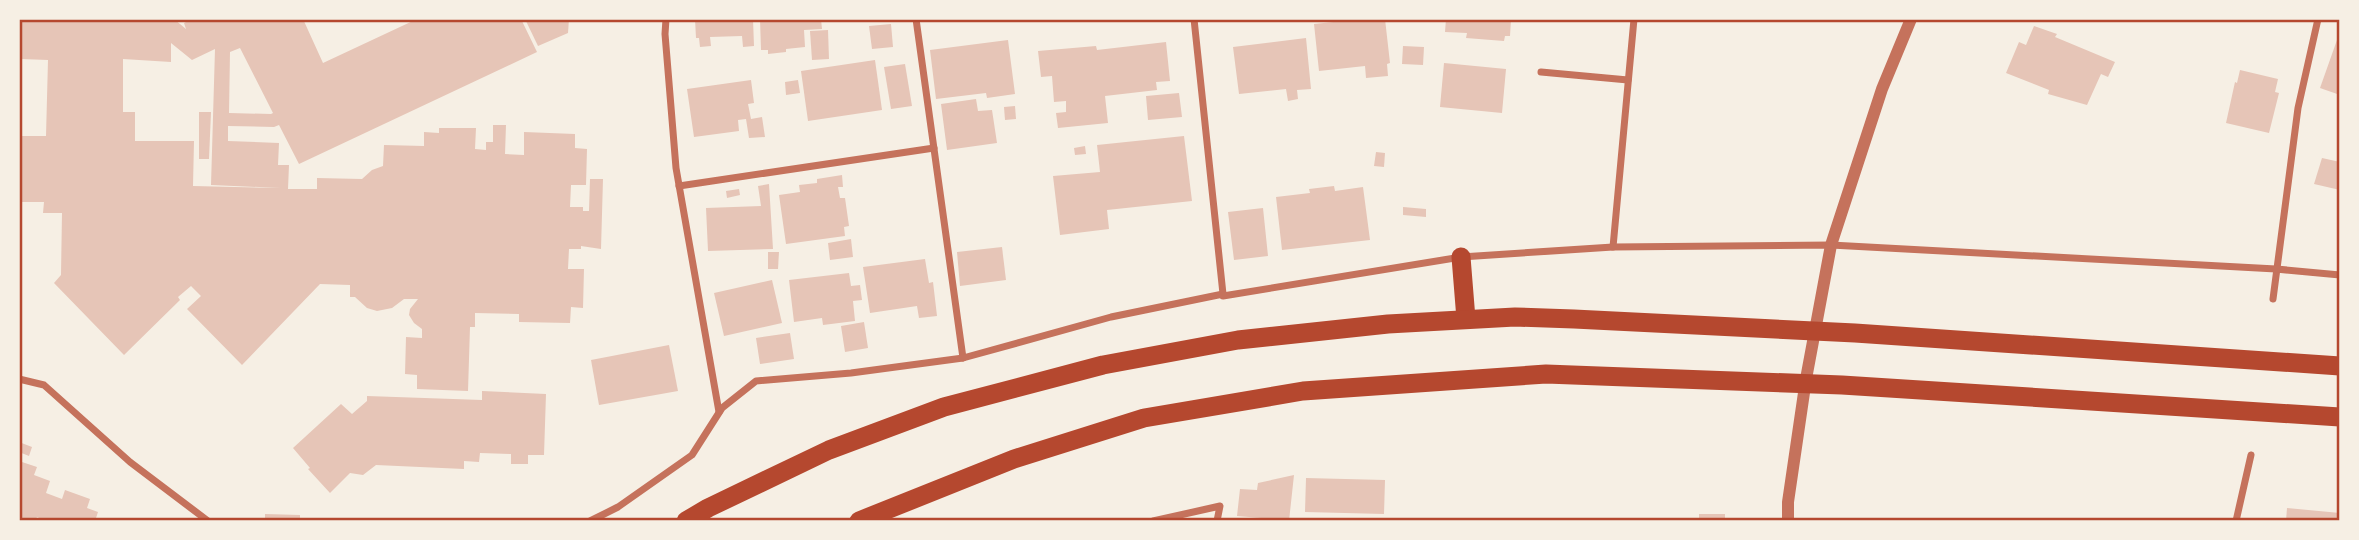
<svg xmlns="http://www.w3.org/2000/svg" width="2359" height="540" font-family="'PT Sans',sans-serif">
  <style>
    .building { fill: #e6c5b7; fill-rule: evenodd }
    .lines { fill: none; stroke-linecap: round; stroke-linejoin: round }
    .minor { stroke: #c5725c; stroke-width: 7 }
    .tertiary { stroke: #c5725c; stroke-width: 12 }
    .trunk { stroke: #b5482f; stroke-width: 19 }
    .neatline { fill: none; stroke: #b5482f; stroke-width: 2.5 }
  </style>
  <rect width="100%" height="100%" fill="#f6efe4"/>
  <g class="building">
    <path d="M19,19H174L186,29L184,23L192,19H303L323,63L417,19H521L537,52L299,164L279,125L274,127L228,126V141L279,143L278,165H289L288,189H317V178L362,179L372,170L383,166L384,145L424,146V132L439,133V128H476L475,149L486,150V142H493V125H506L505,154L524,155V132L575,134V148L587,149L586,185H571L570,207H583V211H589L590,179H603L601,249L581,246V249H569L568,269H584L583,308L571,307L570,323L519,322V314L475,313V327H470L468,391L417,389V375L405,374L406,337L422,338V329L414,323L409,315L410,309L418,299H404L392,308L377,311L367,308L355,297H350V285L320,284L242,365L187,309L201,296L191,286L178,297L180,300L124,355L54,283L61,275L62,213H43L44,202H19V136H46L48,60L21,59V55H19ZM171,43L192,60L215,49L211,185L281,188L193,186L194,141H135V112H123V59L171,62ZM240,48L273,113L271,114L229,113L230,52Z"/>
    <path d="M525,19H569L568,33L538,46Z"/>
    <path d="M695,19H753L754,46L743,47L742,36L710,37L711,46L700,47L699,38H696Z"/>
    <path d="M760,19H821L822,29L804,30L805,47L786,49V52L768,54V50H761Z"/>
    <path d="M1362,19H1385L1390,63L1387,64L1388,76L1366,78L1365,66L1319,71L1314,24Z"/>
    <path d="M1446,19H1511L1510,36H1505L1504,41L1466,38L1467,33L1445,32Z"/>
    <path d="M891,24L893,47L872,49L869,26Z"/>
    <path d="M2034,26L2057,34L2055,37L2115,62L2108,77L2101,74L2087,105L2048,94L2049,90L2006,73L2019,42L2026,45Z"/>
    <path d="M828,30L829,59L812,60L810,31Z"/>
    <path d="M1306,38L1311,89L1297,90L1298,99L1288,101L1286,89L1239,94L1233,47Z"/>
    <path d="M1008,40L1015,94L987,98L986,93L936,99L930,50Z"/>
    <path d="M2337,40L2340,41V95L2320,88Z"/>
    <path d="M1166,42L1170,81L1156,82L1157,90L1105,96L1108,123L1058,128L1056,113L1066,112V101L1054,102L1052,76L1041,77L1038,51L1096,46L1097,50Z"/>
    <path d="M1403,46L1424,47L1423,65L1402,64Z"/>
    <path d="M875,60L882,110L808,121L801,71Z"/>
    <path d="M1444,63L1506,69L1502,113L1440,107Z"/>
    <path d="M905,64L912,106L891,109L884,67Z"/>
    <path d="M2240,70L2278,79L2275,92L2279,93L2269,133L2226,123L2235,82L2237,83Z"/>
    <path d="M751,80L754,103L748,104L751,119L762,117L765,137L749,138L746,119L738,120L739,131L694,137L687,89Z"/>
    <path d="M798,80L800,93L786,95L785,82Z"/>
    <path d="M1179,93L1182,117L1148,120L1146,96Z"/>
    <path d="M976,99L978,111L992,110L997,143L947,150L941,104Z"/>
    <path d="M1015,106L1016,119L1005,120L1004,107Z"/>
    <path d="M199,112H211L209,159H199Z"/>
    <path d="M1184,136L1192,201L1107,210L1109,229L1060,235L1053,176L1100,172L1097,145Z"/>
    <path d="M1085,146L1086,154L1075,155L1074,148Z"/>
    <path d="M1376,152L1385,153L1384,167L1374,166Z"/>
    <path d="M2322,158L2340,162V190L2314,184Z"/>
    <path d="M842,175L843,187H838L840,198H845L849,226L844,227L845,236L786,244L779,195L800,192L799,185L817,183V179Z"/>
    <path d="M769,184L773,249L708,251L706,208L761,206L758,186Z"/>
    <path d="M1334,186L1335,191L1363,187L1370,240L1282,250L1276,197L1310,193L1309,189Z"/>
    <path d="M739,189L740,195L727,198L726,191Z"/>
    <path d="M1403,207L1426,209V217L1403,215Z"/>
    <path d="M1263,208L1268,256L1234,260L1228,212Z"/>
    <path d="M851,239L853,257L830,260L828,243Z"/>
    <path d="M1002,247L1006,280L960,286L957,252Z"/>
    <path d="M768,252H779L778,269H768Z"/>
    <path d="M925,259L929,283L933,282L937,316L919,318L917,306L870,313L863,267Z"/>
    <path d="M849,273L851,286L860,285L862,300L853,301L855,321L823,325L822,318L794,322L789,280Z"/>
    <path d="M772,280L782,323L724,336L714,293Z"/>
    <path d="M864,322L868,348L845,352L841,326Z"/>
    <path d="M790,333L794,359L760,364L756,338Z"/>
    <path d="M669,345L678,391L599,405L591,360Z"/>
    <path d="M482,391L546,394L544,455H528V464H511V454L480,453L479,462L464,461V469L376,465L363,475L350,473L330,493L308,469L310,468L293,448L341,404L352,414L367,401V396L482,400Z"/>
    <path d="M19,442L32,447L29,456L19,452Z"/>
    <path d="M19,461L37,467L34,475L50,481L46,493L62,499L65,490L90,499L87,508L98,512L95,521H46L37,517L35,521H19Z"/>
    <path d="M1294,475L1289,521H1261V518L1237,516L1240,489L1257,490L1258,483Z"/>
    <path d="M1306,478L1385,480L1384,514L1305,512Z"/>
    <path d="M2287,508L2340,513V521H2286Z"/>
    <path d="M265,514L300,515V521H265Z"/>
    <rect x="1699" y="514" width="26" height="7"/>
  </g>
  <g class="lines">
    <g class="minor">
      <path d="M666,19L665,34L676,168L719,412"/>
      <path d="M916,19L963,358"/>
      <path d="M1194,19L1223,294"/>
      <path d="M1541,72L1628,80"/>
      <path d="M679,186L934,148"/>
      <path d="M1613,247L1634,19"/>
      <path d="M2273,299L2298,108L2318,19"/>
      <path d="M19,379L44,385L130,462L208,521"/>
      <path d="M590,521L618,507L692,455L722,408L756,381L851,373L963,358L1111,317L1223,294V296L1461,257L1613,247L1831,245L2276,269L2340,275"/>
      <path d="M1153,521L1220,506L1217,521"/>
      <path d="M2236,521L2251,455"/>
    </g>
    <path class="tertiary" d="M1788,521V502L1806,379L1831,245L1882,89L1911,19"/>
    <g class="trunk">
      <path d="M1461,257L1466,319"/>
      <path d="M686,521L708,508L829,450L944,407L1103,365L1238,340L1388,324L1515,317L1574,319L1855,333L2340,366"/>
      <path d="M859,521L1014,459L1144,418L1303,391L1546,374L1842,385L2340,417"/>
    </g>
  </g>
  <rect width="2359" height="540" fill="none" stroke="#f6efe4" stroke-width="42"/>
  <rect x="21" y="21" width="2317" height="498" class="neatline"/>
</svg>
